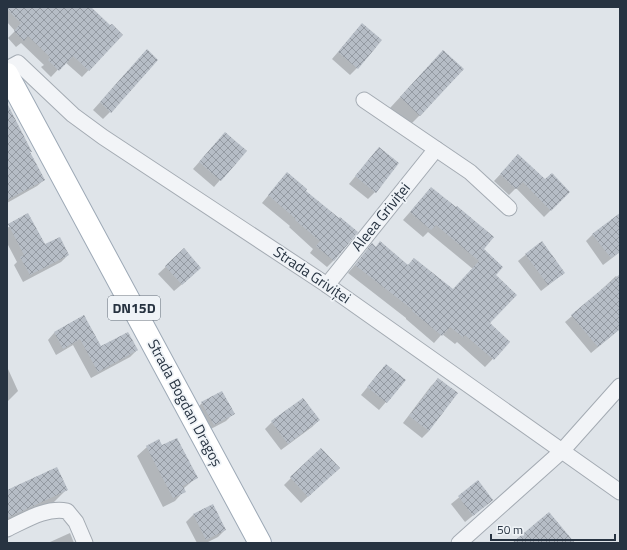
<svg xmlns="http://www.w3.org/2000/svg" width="627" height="550" font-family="'Titillium Web',sans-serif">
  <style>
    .shadow { fill: #0003 }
    .building { fill: url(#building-cross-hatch) }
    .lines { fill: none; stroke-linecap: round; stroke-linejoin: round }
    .street-casing { stroke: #a4abb3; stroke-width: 17 }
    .primary-casing { stroke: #9da9b6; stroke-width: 24 }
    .street { stroke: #f2f4f7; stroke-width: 15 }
    .primary { stroke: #fff; stroke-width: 22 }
    .labels { text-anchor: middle; stroke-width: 3.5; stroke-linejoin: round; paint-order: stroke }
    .shield { fill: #eff3f7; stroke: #636d78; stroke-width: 1 }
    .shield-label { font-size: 14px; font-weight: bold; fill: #273341 }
    .street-label { font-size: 15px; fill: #273341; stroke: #eff3f7 }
  </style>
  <defs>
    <pattern id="building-cross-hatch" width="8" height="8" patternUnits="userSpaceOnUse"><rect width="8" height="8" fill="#b6bdc6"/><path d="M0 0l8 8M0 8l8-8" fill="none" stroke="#949aa2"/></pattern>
  </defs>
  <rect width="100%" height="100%" fill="#dfe4e9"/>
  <g class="shadow">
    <path d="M7,7H89L110,27L122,35L82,77L65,62L51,77L41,67L44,65L21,43L16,47L8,38L15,31L7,22Z"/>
    <path d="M362,24L357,68L350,75L332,59Z"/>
    <path d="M443,51L420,115L409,126L390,108Z"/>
    <path d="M140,58L110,112L103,119L93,110Z"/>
    <path d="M7,103L29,153L44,180L37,186L7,203Z"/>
    <path d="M225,133L220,180L214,187L193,169Z"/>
    <path d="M379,148L375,192L368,199L349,184Z"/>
    <path d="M512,162L545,180L569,192L544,217L516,188L509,195L494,181Z"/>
    <path d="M287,173L304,191L338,220L334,260L327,267L310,253L313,249L289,227L290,226L262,203Z"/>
    <path d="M431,188L483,249L495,275L488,323L509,342L485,367L457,342L455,344L442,334L434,343L406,319V318L348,273L372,245L375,248L380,242L408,266L453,290L473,269L428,232L423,237L403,220Z"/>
    <path d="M29,216L44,246L68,255L61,262L23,282L14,265L17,262L7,243V228Z"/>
    <path d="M620,224V252L603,265L586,241L593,234Z"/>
    <path d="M541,242L564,273L541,291L518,261Z"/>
    <path d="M184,250L193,275L174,291L158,274Z"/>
    <path d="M616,276L620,280V329L591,353L565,322L601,291V290Z"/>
    <path d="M83,317L100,348L137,350L130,357L91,378L73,345L56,355L48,340L54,333Z"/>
    <path d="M8,369L18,391L7,402V370Z"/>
    <path d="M380,372L405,380L379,410L361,395Z"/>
    <path d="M438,379L429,431L422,438L403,423L431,386Z"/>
    <path d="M202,403L233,414L226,421L207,431L195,410Z"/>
    <path d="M319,420L312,427L281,450L265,429L272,422Z"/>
    <path d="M147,447H162L196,478L183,489L184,491L175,501L163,507L137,456Z"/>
    <path d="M332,474L301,503L284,485L291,478Z"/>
    <path d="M478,482L492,500L465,522L451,504Z"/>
    <path d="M66,490L48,508L7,527V491Z"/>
    <path d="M212,506L225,530L218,537L206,543H197L186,522L193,515Z"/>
    <path d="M70,533L74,543H49L50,542Z"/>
  </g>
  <g class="building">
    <path d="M7,7H91L110,25L112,24L123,35L89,71L73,56L59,71L48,60L50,57L28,36L24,41L14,31L21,23L7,9Z"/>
    <path d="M362,23L382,40L358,69L338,52Z"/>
    <path d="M147,49L158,60L111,113L100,102Z"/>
    <path d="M443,50L464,69L420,116L400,97Z"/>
    <path d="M7,103L32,152H30L45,180L7,200Z"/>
    <path d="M225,132L247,151L221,181L199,162Z"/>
    <path d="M379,147L399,163L376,193L355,176Z"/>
    <path d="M518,154L545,179L552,173L570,192L551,211L523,182L516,189L500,174Z"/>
    <path d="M287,172L307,189L306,191L339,218L340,217L358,232L334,261L316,246L320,241L295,220L296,219L268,195Z"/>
    <path d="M431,187L456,207L457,206L494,237L484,249L503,267L496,275L517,295L490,323L510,342L494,360L465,335L463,337L450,327L442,336L412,311L413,310L355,265L372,243L376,247L380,241L408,265L414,258L453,289L479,261L436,225L431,230L410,212Z"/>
    <path d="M28,213L45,244L60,237L69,255L30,275L20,257L24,255L8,224Z"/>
    <path d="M620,213V252L611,258L592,234Z"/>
    <path d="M542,241L565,273L548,285L525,254Z"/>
    <path d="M184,248L201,268L182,285L165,266Z"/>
    <path d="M620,274V329L598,347L571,315Z"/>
    <path d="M84,315L101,346L128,332L138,350L98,372L80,339L63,349L54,332Z"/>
    <path d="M386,364L406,380L387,403L367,387Z"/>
    <path d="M438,378L458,393L429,431L409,416Z"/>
    <path d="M222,391L235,414L214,425L201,402Z"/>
    <path d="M303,398L320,420L288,444L271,421Z"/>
    <path d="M177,438L198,478L183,486L186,492L173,498L146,446L159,439L162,445Z"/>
    <path d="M321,448L340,468L308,497L290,477Z"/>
    <path d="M57,467L68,490L7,518V490Z"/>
    <path d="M478,480L493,500L473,516L458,496Z"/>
    <path d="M213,504L226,530L206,540L193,514Z"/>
    <path d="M549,512L575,543H512Z"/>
  </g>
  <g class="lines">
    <defs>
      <g id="street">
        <path d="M7,69L18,63L73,115L103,137L327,285L620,492"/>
        <path d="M364,100L470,172L509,208"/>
        <path d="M327,285L436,149"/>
        <path d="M7,529C26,520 46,507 67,511L76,522L85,543"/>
        <path d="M459,543L562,451L620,386"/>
      </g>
      <path id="primary" d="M7,74L260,543"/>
    </defs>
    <use href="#street" class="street-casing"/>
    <use href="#primary" class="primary-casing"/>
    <use href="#street" class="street"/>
    <use href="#primary" class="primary"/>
  </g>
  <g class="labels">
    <rect class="shield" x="108" y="296" width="52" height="24" rx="3"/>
    <g class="shield-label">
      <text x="134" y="313">DN15D</text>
    </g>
    <g class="street-label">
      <text transform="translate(381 217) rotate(-51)" y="5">Aleea Griviței</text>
      <text transform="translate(312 275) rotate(34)" y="5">Strada Griviței</text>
      <text transform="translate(185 403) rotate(62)" y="5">Strada Bogdan Dragoș</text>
    </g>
  </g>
  <rect width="627" height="550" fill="none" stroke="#273341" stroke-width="16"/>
  <path d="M491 534v6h124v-6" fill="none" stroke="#273341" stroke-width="2"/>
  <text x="497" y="534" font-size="12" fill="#273341" stroke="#eff3f7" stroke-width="3" paint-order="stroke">50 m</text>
</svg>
